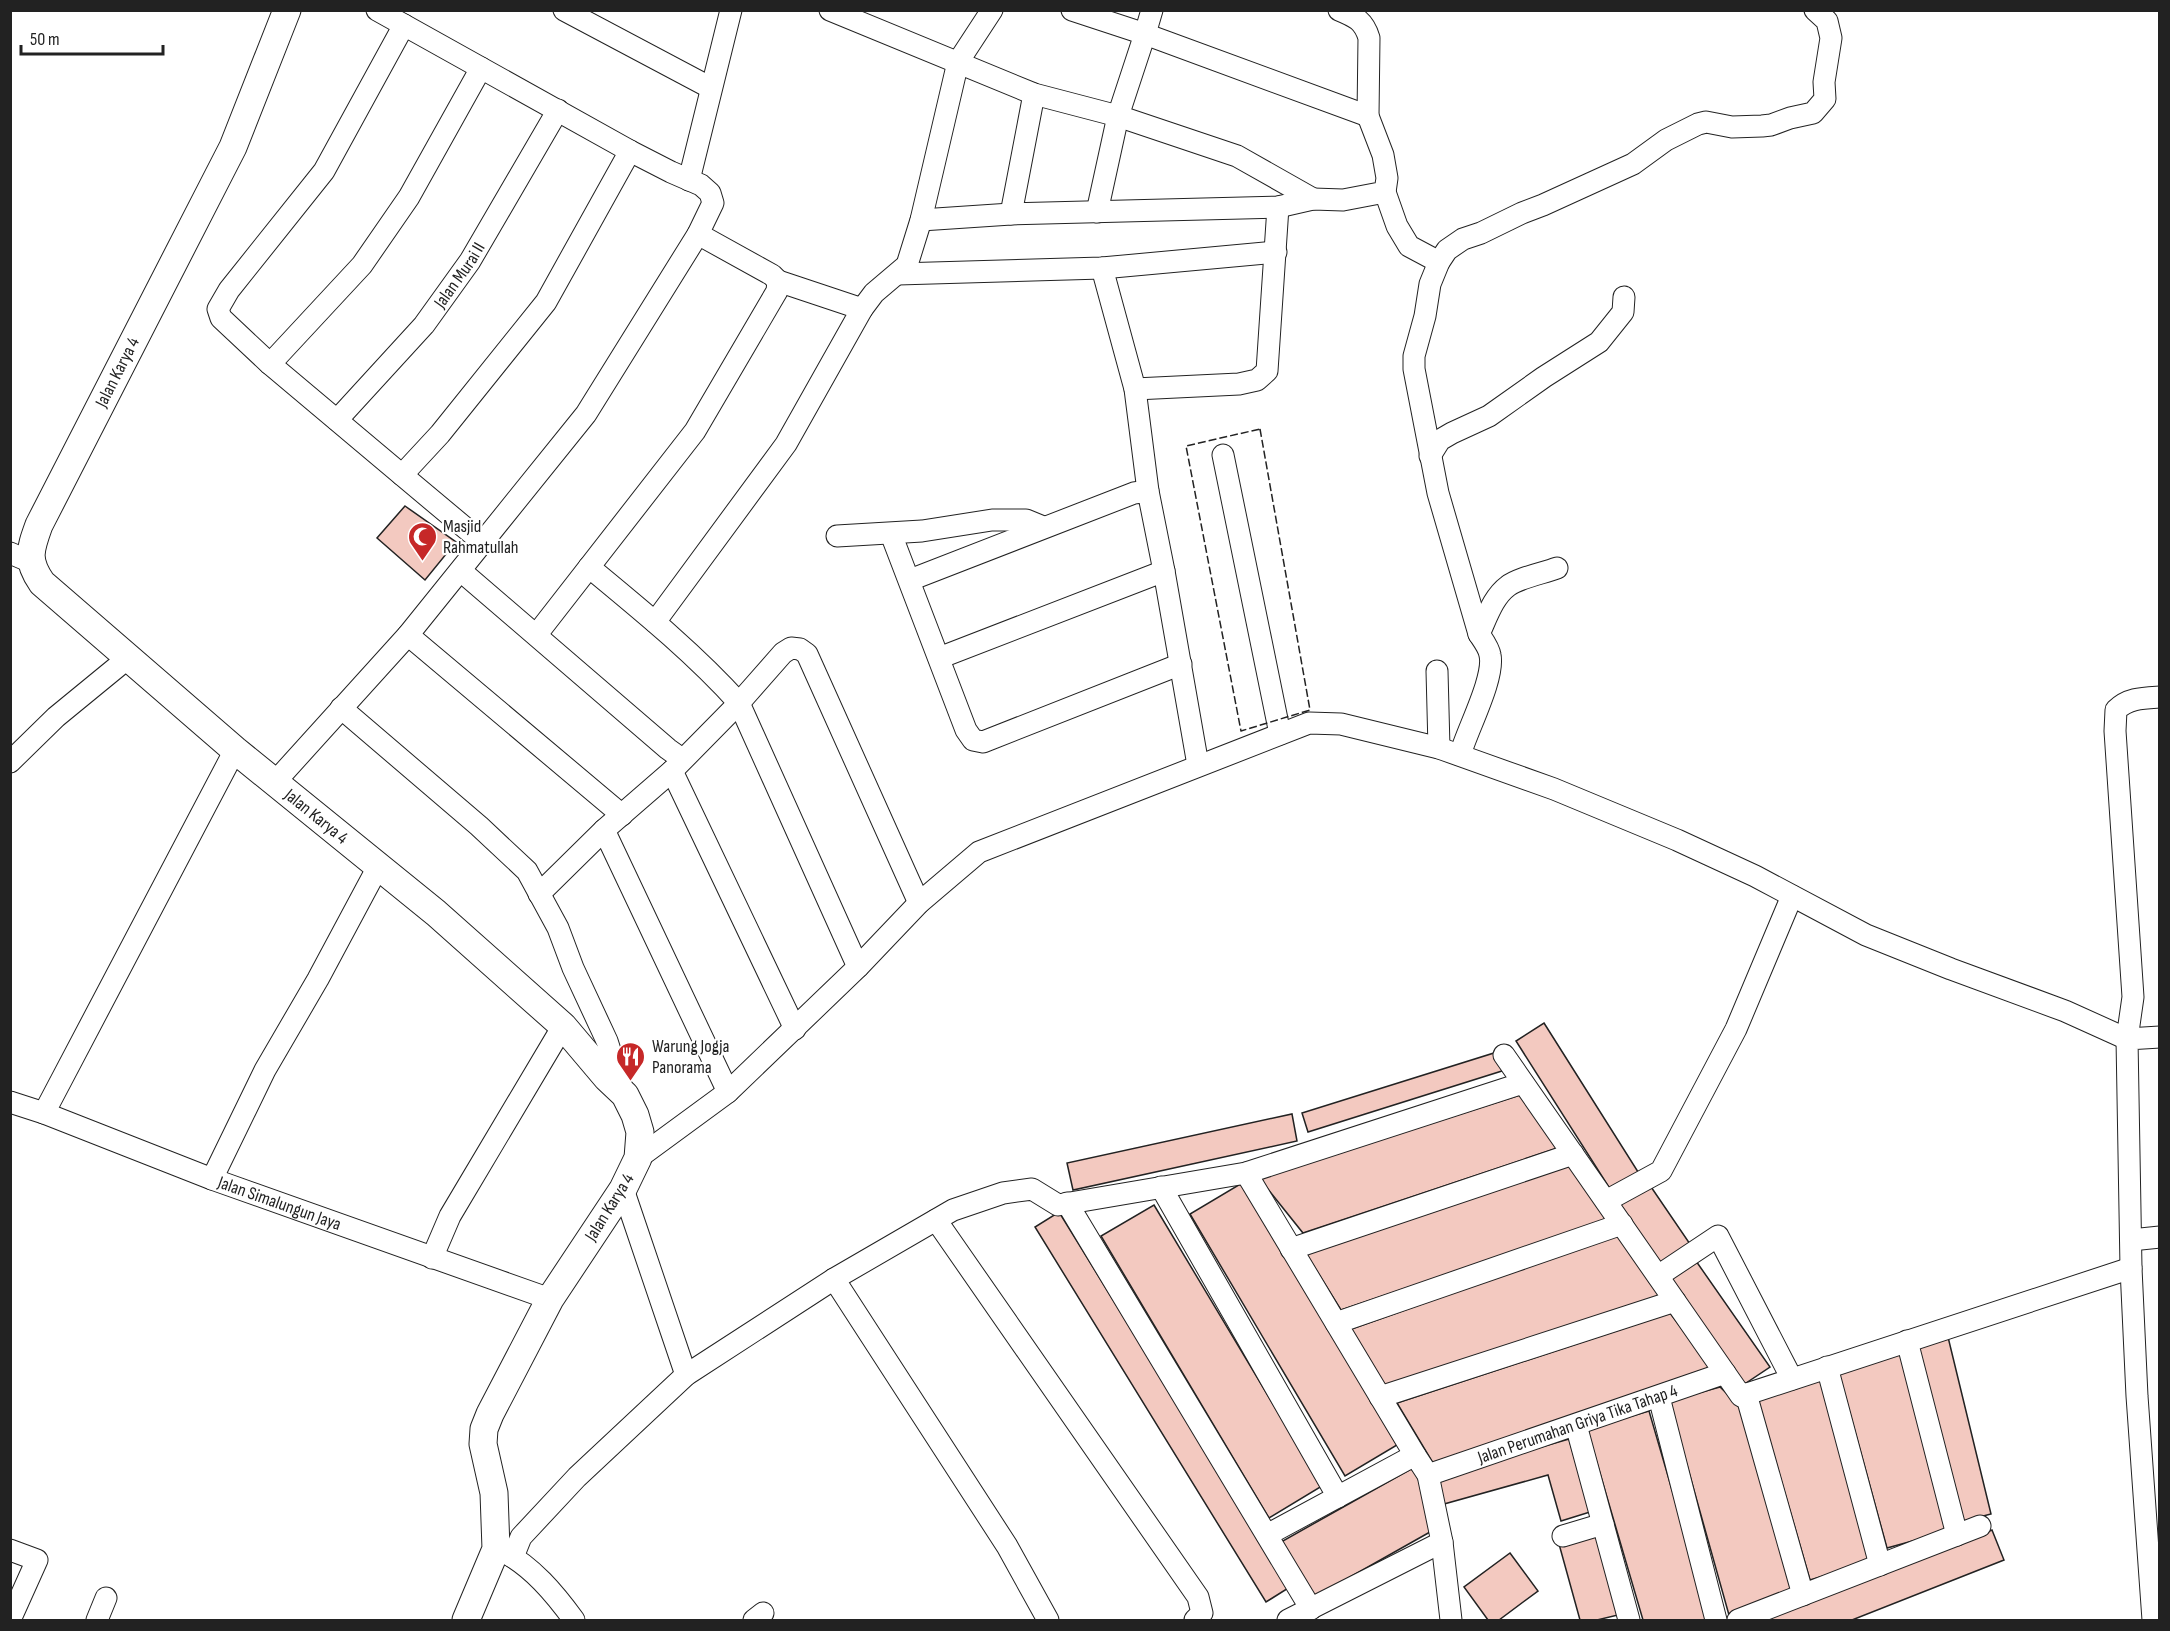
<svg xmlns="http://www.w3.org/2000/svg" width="2170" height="1631" font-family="'Sofia Sans Condensed',sans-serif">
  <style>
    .building { fill: #f3c9c0; stroke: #222; stroke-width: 1.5 }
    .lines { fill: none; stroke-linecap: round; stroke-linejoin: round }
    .minor-casing { stroke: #222; stroke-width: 23 }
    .major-casing { stroke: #222; stroke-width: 29 }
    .minor { stroke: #fff; stroke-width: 21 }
    .major { stroke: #fff; stroke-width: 27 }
    .fence { stroke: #222; stroke-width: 1.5; stroke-dasharray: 8 3; stroke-linecap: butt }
    .labels { text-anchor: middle; stroke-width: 4.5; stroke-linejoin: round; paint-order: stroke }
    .street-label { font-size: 18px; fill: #222; stroke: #fff }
    .poi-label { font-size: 18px; fill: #222; stroke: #fff; text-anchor: start }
  </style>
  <rect width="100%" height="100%" fill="#fff"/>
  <g class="building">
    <path d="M405,506L456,542L425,580L377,538Z"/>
    <path d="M1544,1023L1640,1175L1612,1192L1516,1041Z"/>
    <path d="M1494,1053L1505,1070L1308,1132L1302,1113Z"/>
    <path d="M1523,1094L1558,1148L1303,1233L1259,1178Z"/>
    <path d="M1292,1114L1297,1141L1073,1190L1067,1163Z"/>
    <path d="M1572,1165L1609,1220L1341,1310L1305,1252Z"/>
    <path d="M1647,1181L1690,1244L1661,1264L1618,1201Z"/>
    <path d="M1242,1183L1397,1445L1345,1476L1190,1214Z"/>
    <path d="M1154,1205L1322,1486L1269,1518L1101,1236Z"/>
    <path d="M1059,1212L1290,1587L1266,1602L1035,1227Z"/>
    <path d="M1620,1233L1663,1296L1383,1388L1349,1330Z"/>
    <path d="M1696,1261L1770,1367L1743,1385L1670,1279Z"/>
    <path d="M1670,1313L1711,1367L1433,1463L1397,1403Z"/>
    <path d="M1948,1337L1991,1514L1960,1522L1917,1345Z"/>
    <path d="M1900,1353L1949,1531L1887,1548L1838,1370Z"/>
    <path d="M1821,1378L1874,1561L1810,1580L1757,1397Z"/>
    <path d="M1720,1387L1745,1411L1797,1595L1729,1615L1669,1401Z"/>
    <path d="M1649,1411L1710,1620H1643L1587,1429Z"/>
    <path d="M1569,1439L1590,1512L1561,1521L1548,1475L1444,1504L1436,1477Z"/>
    <path d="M1411,1469L1420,1477L1430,1532L1313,1598L1281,1542Z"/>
    <path d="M1992,1530L2004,1560L1852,1620H1764Z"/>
    <path d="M1596,1534L1618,1615L1597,1620H1580L1559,1544Z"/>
    <path d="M1510,1553L1538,1591L1499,1620H1488L1464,1587Z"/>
  </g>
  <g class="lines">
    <defs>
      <g id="minor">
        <path d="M564,10L711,88"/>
        <path d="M830,10L1034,94L1118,116L1237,156L1313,199"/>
        <path d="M1072,10L1145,34L1118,116L1097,212"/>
        <path d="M1152,10L1145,34L1368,116"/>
        <path d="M404,25L324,171L229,290L218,309L221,318L270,364L402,475L440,434L546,302L630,151"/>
        <path d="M689,180L731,10"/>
        <path d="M1385,192L1397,226L1409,246L1439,262"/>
        <path d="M1011,214L1034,94"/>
        <path d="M921,220L1011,214L1278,207L1313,199L1343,200L1385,192L1387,178L1383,155L1368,116L1369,38C1364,21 1356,17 1339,10"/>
        <path d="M1102,268L1135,389L1148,491"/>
        <path d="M898,274L1102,268L1276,252"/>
        <path d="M862,309L874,293L907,265L921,220L958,62L992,10"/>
        <path d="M270,364L362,265L409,197L481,68"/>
        <path d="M1135,389L1239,384L1257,380L1267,371L1278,207"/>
        <path id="s1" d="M337,420L424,325L470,261L558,110"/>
        <path d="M1223,455L1280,734"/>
        <path d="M1430,456L1440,440L1452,433L1489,416L1544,377L1599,342L1623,312L1624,297"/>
        <path d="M402,475L482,542"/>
        <path d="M891,534L966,730L973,740L983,742L1181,664"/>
        <path d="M837,536L922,531L992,520H1026L1043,527"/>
        <path d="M10,553L31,562"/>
        <path d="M589,567C641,610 694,653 739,703L858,967"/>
        <path d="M461,571L668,749L682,759"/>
        <path d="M910,580L1134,493L1148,491L1164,571L1198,765"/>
        <path d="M655,622L786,444L862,309L778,281"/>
        <path d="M537,634L695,431L777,291L778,281L772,275L698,234"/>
        <path d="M1479,634L1438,493L1414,369V356L1425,316L1430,284L1439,262L1447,250L1463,239L1481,233L1522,213L1543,205L1633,164L1666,140L1698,124L1706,122L1732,127L1762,126L1771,125L1790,118L1813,113L1825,99L1824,82L1831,38L1827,21L1815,10"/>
        <path d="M408,635L622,815"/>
        <path d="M939,658L1164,571"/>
        <path d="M1437,671L1439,748"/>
        <path d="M341,708L479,826L527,871L558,928L573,968L607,1041L624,1094"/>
        <path d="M1460,755C1467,730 1495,678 1490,655C1489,648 1483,640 1479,634C1487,617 1493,597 1508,586C1518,578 1544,573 1557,568"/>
        <path d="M10,762L56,717L128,658"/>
        <path d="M672,771L795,1029"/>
        <path d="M275,782L408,635L586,414L698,234L713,203L710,193L701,185L671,172L630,151L377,10"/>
        <path d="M604,830L728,1092"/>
        <path d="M539,894L604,830L672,771L739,703L783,653L791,648L800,649L807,654L919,903"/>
        <path d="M1504,1055L1741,1396L2131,1268"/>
        <path id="s2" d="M10,1102L44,1113L212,1179L550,1299"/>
        <path d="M44,1113L235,750"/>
        <path d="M638,1158L728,1092L858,967L919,903L979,852L1309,723L1341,724L1439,748L1554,789L1677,840L1755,876L1866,935L1951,969L2065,1011L2127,1039L2133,997L2115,731L2116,710C2128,698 2143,698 2160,697"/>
        <path d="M1246,1173L1415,1455L1428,1475L1442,1542L1451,1620"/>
        <path d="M212,1179L265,1070L318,979L379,865"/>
        <path d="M1161,1187L1338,1497"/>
        <path d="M623,1189L686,1375"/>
        <path d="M1606,1201L1661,1171L1736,1029L1792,896"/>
        <path d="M1067,1203L1311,1609"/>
        <path d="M936,1220L1198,1597L1202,1613L1195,1620"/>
        <path d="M2131,1240L2160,1237"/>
        <path d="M1291,1249L1573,1154"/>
        <path d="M432,1258L450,1216L563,1026"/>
        <path d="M1658,1276L1718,1236L1792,1379"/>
        <path d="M834,1279L1007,1546L1048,1620"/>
        <path d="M1336,1323L1622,1224"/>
        <path d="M1907,1341L1957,1535"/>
        <path d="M1827,1367L1880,1565"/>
        <path d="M1746,1394L1803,1595"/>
        <path d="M1380,1397L1675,1301"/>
        <path d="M1659,1397L1716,1620"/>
        <path d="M1576,1425L1629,1620"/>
        <path id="s3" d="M1428,1475L1725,1373"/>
        <path d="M1267,1535L1415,1455"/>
        <path d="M1563,1536L1603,1524"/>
        <path d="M10,1550L37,1560L10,1620"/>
        <path d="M502,1551C532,1566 555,1594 574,1620"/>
        <path d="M513,1557L521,1537L577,1477L686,1375L834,1279L953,1210L1003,1193L1032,1189L1058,1205L1246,1173L1523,1083"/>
        <path d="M97,1620L106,1598"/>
        <path d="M754,1620L763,1613"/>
        <path d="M1288,1620L1442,1542"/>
        <path d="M1738,1620L1980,1526"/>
        <path d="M2153,1620L2137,1396L2131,1268L2127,1039L2160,1037"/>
      </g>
      <g id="major">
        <path id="s4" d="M287,10L233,147L39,525C30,550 26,560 42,583L235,750L436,913L563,1026L607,1078L625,1095L635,1115L640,1132L638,1158L623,1189L550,1299L490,1414L484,1429L483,1444L494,1493L496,1549L466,1620"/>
      </g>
    </defs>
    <use href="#minor" class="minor-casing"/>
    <use href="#major" class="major-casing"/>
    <use href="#minor" class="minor"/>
    <use href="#major" class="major"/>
    <path class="fence" d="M1260,429L1310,710L1241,731L1186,446Z"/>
  </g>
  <defs>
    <symbol id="mosque-pin" viewBox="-11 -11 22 30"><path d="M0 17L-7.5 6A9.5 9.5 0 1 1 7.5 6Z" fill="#c62828" stroke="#fff"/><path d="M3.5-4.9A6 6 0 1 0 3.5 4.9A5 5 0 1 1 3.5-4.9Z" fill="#fff"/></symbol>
    <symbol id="restaurant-pin" viewBox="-11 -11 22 30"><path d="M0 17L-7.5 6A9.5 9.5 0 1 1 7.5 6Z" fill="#c62828" stroke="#fff"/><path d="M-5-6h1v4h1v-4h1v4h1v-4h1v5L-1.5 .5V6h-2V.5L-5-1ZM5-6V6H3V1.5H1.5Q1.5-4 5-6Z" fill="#fff"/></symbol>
  </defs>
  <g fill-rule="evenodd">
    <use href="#mosque-pin" x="406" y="520" width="33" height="45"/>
    <use href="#restaurant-pin" x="614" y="1040" width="33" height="45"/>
  </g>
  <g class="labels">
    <g class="street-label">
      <text dy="6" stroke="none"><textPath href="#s1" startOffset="190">Jalan Murai II</textPath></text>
      <text transform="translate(117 372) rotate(-63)" y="6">Jalan Karya 4</text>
      <text dy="6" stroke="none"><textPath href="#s4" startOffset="994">Jalan Karya 4</textPath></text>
      <text dy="6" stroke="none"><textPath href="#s2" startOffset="288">Jalan Simalungun Jaya</textPath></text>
      <text transform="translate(609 1207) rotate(-58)" y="6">Jalan Karya 4</text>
      <text dy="6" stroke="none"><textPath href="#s3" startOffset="158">Jalan Perumahan Griya Tika Tahap 4</textPath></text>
    </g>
    <g class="poi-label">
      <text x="443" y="532">Masjid<tspan x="443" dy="21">Rahmatullah</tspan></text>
      <text x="652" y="1052">Warung Jogja<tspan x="652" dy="21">Panorama</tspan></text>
    </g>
  </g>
  <rect width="2170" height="1631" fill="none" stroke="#222222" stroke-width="24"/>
  <path d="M21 45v9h142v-9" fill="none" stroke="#222222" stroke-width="3"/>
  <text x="30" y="45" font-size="18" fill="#222222" stroke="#ffffff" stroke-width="4.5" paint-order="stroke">50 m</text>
</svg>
